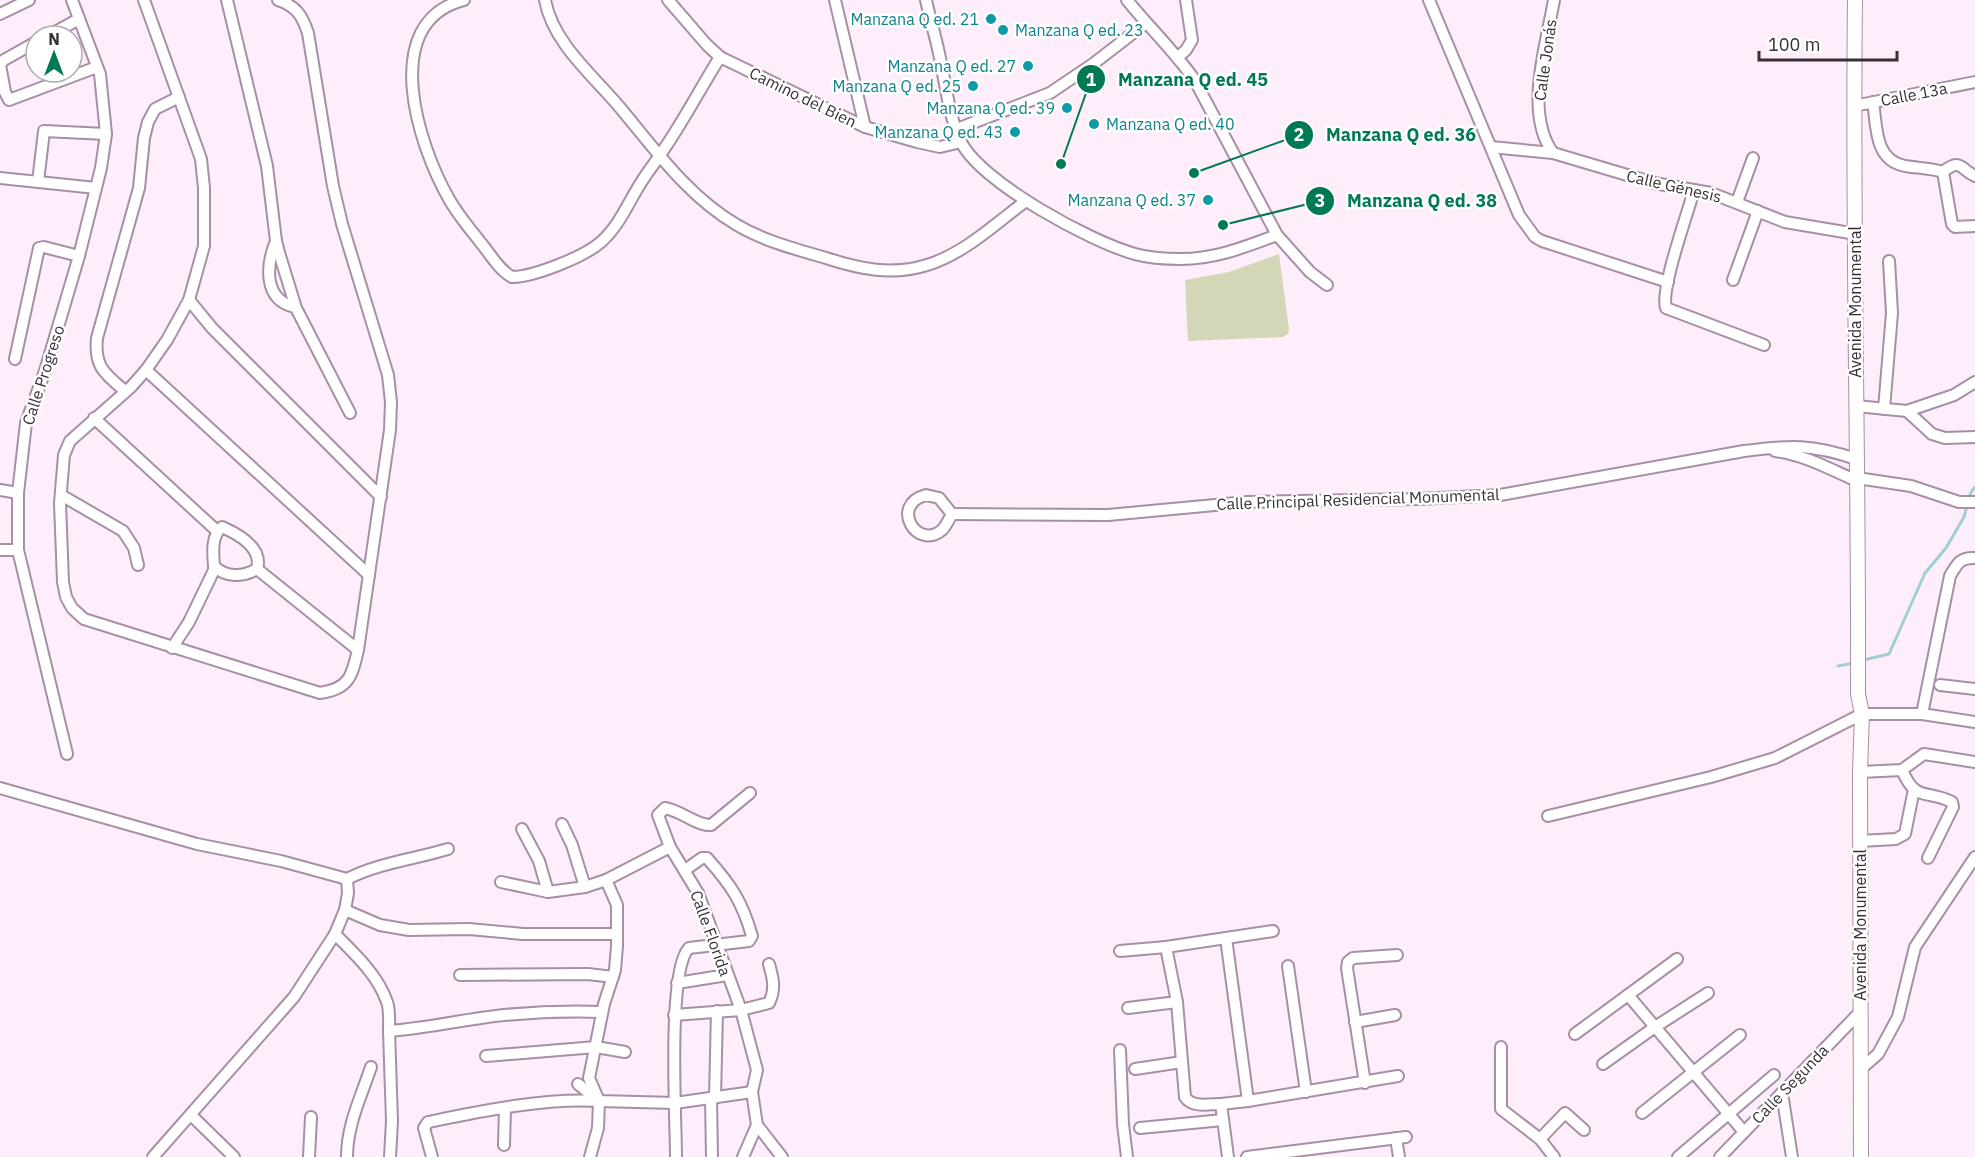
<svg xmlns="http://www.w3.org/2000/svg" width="1975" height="1157" font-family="'IBM Plex Sans',sans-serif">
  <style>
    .green { fill: #d4d7b7 }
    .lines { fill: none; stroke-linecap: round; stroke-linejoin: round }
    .stream { stroke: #a1cdd5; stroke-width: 3 }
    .minor-casing { stroke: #a78fa5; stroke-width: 14 }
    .major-casing { stroke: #a78fa5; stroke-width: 16 }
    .minor { stroke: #fff; stroke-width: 10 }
    .major { stroke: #fff; stroke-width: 14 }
    .culture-dot { fill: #0f9aa8; stroke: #fff; stroke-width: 2 }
    .labels { text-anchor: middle; stroke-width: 5; stroke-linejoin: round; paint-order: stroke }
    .culture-label { font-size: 16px; fill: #0d838f; stroke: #fff; text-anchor: end }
    .street-label { font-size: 16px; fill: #382e37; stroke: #fff }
    .leader { fill: none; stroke: #017955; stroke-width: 2 }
    .callout-dot { fill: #017955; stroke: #fff; stroke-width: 2 }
    .mark-label { font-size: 18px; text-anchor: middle; font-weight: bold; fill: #fff }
    .callout-label { font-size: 18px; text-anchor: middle; font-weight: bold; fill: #017955; stroke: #fff; stroke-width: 5; stroke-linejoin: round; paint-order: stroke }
  </style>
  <rect width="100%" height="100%" fill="#feeefc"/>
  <path class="green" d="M1279,254L1289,329L1288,334L1283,337L1188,341L1185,280L1229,272Z"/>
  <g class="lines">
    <g class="stream">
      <path d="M1863,660L1889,654L1925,573L1946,548L1964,517L1971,492L1975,487"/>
      <path d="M1838,666L1854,663"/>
    </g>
    <defs>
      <g id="minor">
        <path d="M144,0L201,159L204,188V246L189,300L167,340L146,370L131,387L70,441L64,455L60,503L63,582L66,597L72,608L84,619L320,693C349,689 352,676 358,650L390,430L391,402L388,375L342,224L333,186L308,33C302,15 296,6 278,0"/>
        <path d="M227,0L267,166L276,241L280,256L296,308L350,413"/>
        <path d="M464,0C378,22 418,145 449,199C458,215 470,229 481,243C491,255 499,270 512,277C533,277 584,257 601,242C621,224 629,200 644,178C649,170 655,163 660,155C682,124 700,89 720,57"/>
        <path d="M545,0C553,44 595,77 622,110C657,152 689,197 737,225C764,241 795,249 826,258C860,269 892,276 927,265C964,254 996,223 1026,201"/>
        <path d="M668,0L707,45L720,57L865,127L917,142L940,147L961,142"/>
        <path d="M835,0L865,127"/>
        <path d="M926,0C930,19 936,38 940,58C945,81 950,121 961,142C982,183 1091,242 1135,254C1149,258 1166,259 1181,259C1215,259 1245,247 1277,235"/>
        <path d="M1127,0C1149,27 1174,51 1194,79L1277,235L1310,272L1327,285"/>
        <path d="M1429,0L1519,215L1535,237L1542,241L1668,282"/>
        <path d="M0,14L29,0"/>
        <path d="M48,36L79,19"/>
        <path d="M36,42L4,60L0,65L5,92L9,100L97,67"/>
        <path d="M1178,57L1186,50L1192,40L1186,0"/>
        <path d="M1873,102C1877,127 1874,160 1905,166C1917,168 1931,168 1943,172L1952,224L1955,227L1975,226"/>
        <path d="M1854,106L1975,82"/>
        <path d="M957,129L1050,93L1093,64L1146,23"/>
        <path d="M1491,147L1553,153L1654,183L1711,193L1785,222L1856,234"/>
        <path d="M1553,153C1524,113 1546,46 1554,0"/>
        <path d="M1943,172C1961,157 1961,170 1975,176"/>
        <path d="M0,178L96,188"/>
        <path d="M38,182L44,131L106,134"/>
        <path d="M1694,190C1688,213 1660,289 1666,308L1764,345"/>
        <path d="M1737,202L1753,158"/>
        <path d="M276,241C266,265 263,300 295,307"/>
        <path d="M1733,280L1758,211"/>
        <path d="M189,300L212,328L381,497"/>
        <path d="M15,359L39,248L44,247L79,256"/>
        <path d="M146,370L369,575"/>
        <path d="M125,391C105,374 94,367 97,338L139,188L144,138L148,122L155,109L179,97"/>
        <path d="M1856,406L1907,411L1954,395L1975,382"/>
        <path d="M1884,409L1892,313L1889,261"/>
        <path d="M1907,411L1932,434L1945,438L1975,437"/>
        <path d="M94,418L217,531"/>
        <path d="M1775,451C1805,455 1830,469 1857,481"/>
        <path d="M1857,478L1911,486L1959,502H1975"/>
        <path d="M0,490L18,493"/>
        <path d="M61,495L123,531L134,548L138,565"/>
        <path d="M926,495L939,498L952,514C949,519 946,526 942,530C917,551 889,505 926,495Z"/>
        <path d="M952,514L1108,515L1247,502L1418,499L1500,495L1744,451C1790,445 1812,444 1856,459"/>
        <path d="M222,527C238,534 263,548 257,569C243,577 226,578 214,566C213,553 211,536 222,527Z"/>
        <path d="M0,550H18"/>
        <path d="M1975,558C1960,557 1957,564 1950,576L1922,714L1975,722"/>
        <path d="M257,569L358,650"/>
        <path d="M172,648L189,622L215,568"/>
        <path d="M1940,685L1975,689"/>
        <path d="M67,754L18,550V493L26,423L45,371L79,256L101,168L106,134L100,74L72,0"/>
        <path d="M1902,770C1916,803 1926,789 1952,802L1953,807L1928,858"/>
        <path d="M1860,772L1902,770L1924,754L1975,762"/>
        <path d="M0,788L197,844L281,861L347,879"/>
        <path d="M750,793L711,825C697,826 682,811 665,808L658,815L670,847L698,893L741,1010L757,1070L752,1092L757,1125L782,1157"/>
        <path d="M1548,816L1711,777L1775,758L1862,714H1922"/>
        <path d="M562,824L572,845L585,887L606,880L670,847"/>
        <path d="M522,829L539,861L548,892L585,887"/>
        <path d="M1860,841L1896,839L1905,834L1914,789"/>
        <path d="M501,882L548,892"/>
        <path d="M345,910L348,893L347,879C378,863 415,859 448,849"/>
        <path d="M1226,938L1248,1101L1398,1076"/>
        <path d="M1120,951L1166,947"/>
        <path d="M1288,966L1306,1092"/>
        <path d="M460,975L588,974L613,977"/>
        <path d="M677,983L727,975"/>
        <path d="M1628,995L1744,1132"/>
        <path d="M1128,1008L1177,1002"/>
        <path d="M602,1012C570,1011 537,1012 504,1015C466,1019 428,1028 389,1031C389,1022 390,1010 387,1002C378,975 354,953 335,934L345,910L380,925L409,930L469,929L523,934H617"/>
        <path d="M674,1015L741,1010L769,1003C776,989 773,978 769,964"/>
        <path d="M1355,1022L1395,1015"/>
        <path d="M389,1031L392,1121L390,1157"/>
        <path d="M1575,1034L1677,959"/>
        <path d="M1501,1047V1109L1540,1139L1554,1157"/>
        <path d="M1120,1050L1123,1124L1127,1157"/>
        <path d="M486,1056L596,1047L625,1052"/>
        <path d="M1603,1064L1655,1027L1708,993"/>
        <path d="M1862,1068L1878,1054L1898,1017L1915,947L1975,857"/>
        <path d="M1135,1069L1182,1062"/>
        <path d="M1365,1083L1347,968L1348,962L1353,958L1397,955"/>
        <path d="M578,1084L599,1101L675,1103L752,1092"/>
        <path d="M1782,1093L1792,1157"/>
        <path d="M711,1098L712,1157"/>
        <path d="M715,1098L717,1011"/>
        <path d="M1221,1104L1248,1101"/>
        <path d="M1642,1113L1740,1035"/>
        <path d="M191,1115L234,1157"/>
        <path d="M1140,1128L1223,1120"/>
        <path d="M1396,1138L1399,1157"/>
        <path d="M1540,1139L1565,1113L1584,1130"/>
        <path d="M504,1145L505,1108"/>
        <path d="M153,1157L294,997L335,934"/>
        <path d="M309,1157L311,1117"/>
        <path d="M347,1157C347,1125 361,1097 371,1067"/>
        <path d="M432,1157L424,1128L428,1122C482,1111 543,1098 599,1101"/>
        <path d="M590,1157L598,1128L599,1101L589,1078L604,1004L615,970L617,946V905L606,880"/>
        <path d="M676,1157C676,1121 667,969 689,948L749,941L752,936C742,901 731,885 707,858H702L685,870"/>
        <path d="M743,1157L757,1125"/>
        <path d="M1228,1157L1221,1104C1209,1104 1192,1108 1185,1097L1177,1002L1166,947L1273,931"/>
        <path d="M1247,1157L1406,1137"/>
        <path d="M1678,1157L1774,1075"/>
        <path d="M1720,1157L1861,1011"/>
      </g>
      <path id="major" d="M1855,0C1852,231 1859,463 1858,694L1862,714L1860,772L1861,1157"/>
    </defs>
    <use href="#minor" class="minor-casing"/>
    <use href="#major" class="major-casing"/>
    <use href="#minor" class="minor"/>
    <use href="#major" class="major"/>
  </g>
  <g class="culture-dot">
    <circle cx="991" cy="19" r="6"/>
    <circle cx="1003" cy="30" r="6"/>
    <circle cx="1028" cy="66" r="6"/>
    <circle cx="973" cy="86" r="6"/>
    <circle cx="1067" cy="108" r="6"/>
    <circle cx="1094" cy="124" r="6"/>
    <circle cx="1015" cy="132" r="6"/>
    <circle cx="1208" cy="200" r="6"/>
  </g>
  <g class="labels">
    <g class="culture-label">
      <text x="979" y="25">Manzana Q ed. 21</text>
      <text x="1015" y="36" text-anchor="start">Manzana Q ed. 23</text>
      <text x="1016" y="72">Manzana Q ed. 27</text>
      <text x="961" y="92">Manzana Q ed. 25</text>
      <text x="1055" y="114">Manzana Q ed. 39</text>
      <text x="1106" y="130" text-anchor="start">Manzana Q ed. 40</text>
      <text x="1003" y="138">Manzana Q ed. 43</text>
      <text x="1196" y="206">Manzana Q ed. 37</text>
    </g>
    <g class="street-label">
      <text transform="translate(1545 60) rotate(-82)" y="6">Calle Jonás</text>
      <text transform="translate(1914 94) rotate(-11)" y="6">Calle 13a</text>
      <text transform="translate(803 97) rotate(26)" y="6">Camino del Bien</text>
      <text transform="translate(1674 186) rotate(13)" y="6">Calle Génesis</text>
      <text transform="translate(1855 302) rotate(-90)" y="6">Avenida Monumental</text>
      <text transform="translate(43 375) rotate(-72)" y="6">Calle Progreso</text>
      <text transform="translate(1358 499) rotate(-2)" y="6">Calle Principal Residencial Monumental</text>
      <text transform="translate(1860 925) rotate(-90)" y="6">Avenida Monumental</text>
      <text transform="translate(711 933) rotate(70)" y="6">Calle Florida</text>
      <text transform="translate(1790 1084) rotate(-46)" y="6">Calle Segunda</text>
    </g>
  </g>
  <path class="leader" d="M1061 164L1091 79M1194 173L1299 135M1223 225L1320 201"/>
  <g class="callout-dot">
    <circle cx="1061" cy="164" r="6"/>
    <circle cx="1194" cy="173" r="6"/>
    <circle cx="1223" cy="225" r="6"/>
    <circle cx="1091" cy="79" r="15"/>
    <circle cx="1299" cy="135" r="15"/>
    <circle cx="1320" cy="201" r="15"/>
  </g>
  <g class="mark-label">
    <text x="1091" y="86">1</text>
    <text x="1299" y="141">2</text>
    <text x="1320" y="207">3</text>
  </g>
  <g class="callout-label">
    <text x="1193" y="86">Manzana Q ed. 45</text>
    <text x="1401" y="141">Manzana Q ed. 36</text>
    <text x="1422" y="207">Manzana Q ed. 38</text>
  </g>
  <g transform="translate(54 54)"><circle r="28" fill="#ffffff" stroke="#afabaf" stroke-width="1.5"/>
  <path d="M0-4.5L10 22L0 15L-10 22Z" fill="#017955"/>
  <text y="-9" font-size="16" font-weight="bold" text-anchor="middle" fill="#382e37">N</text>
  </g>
  <path d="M1759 51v9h138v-9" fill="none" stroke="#382e37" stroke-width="3"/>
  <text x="1768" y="51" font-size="18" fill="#382e37" stroke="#ffffff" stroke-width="4.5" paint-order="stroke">100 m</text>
</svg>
